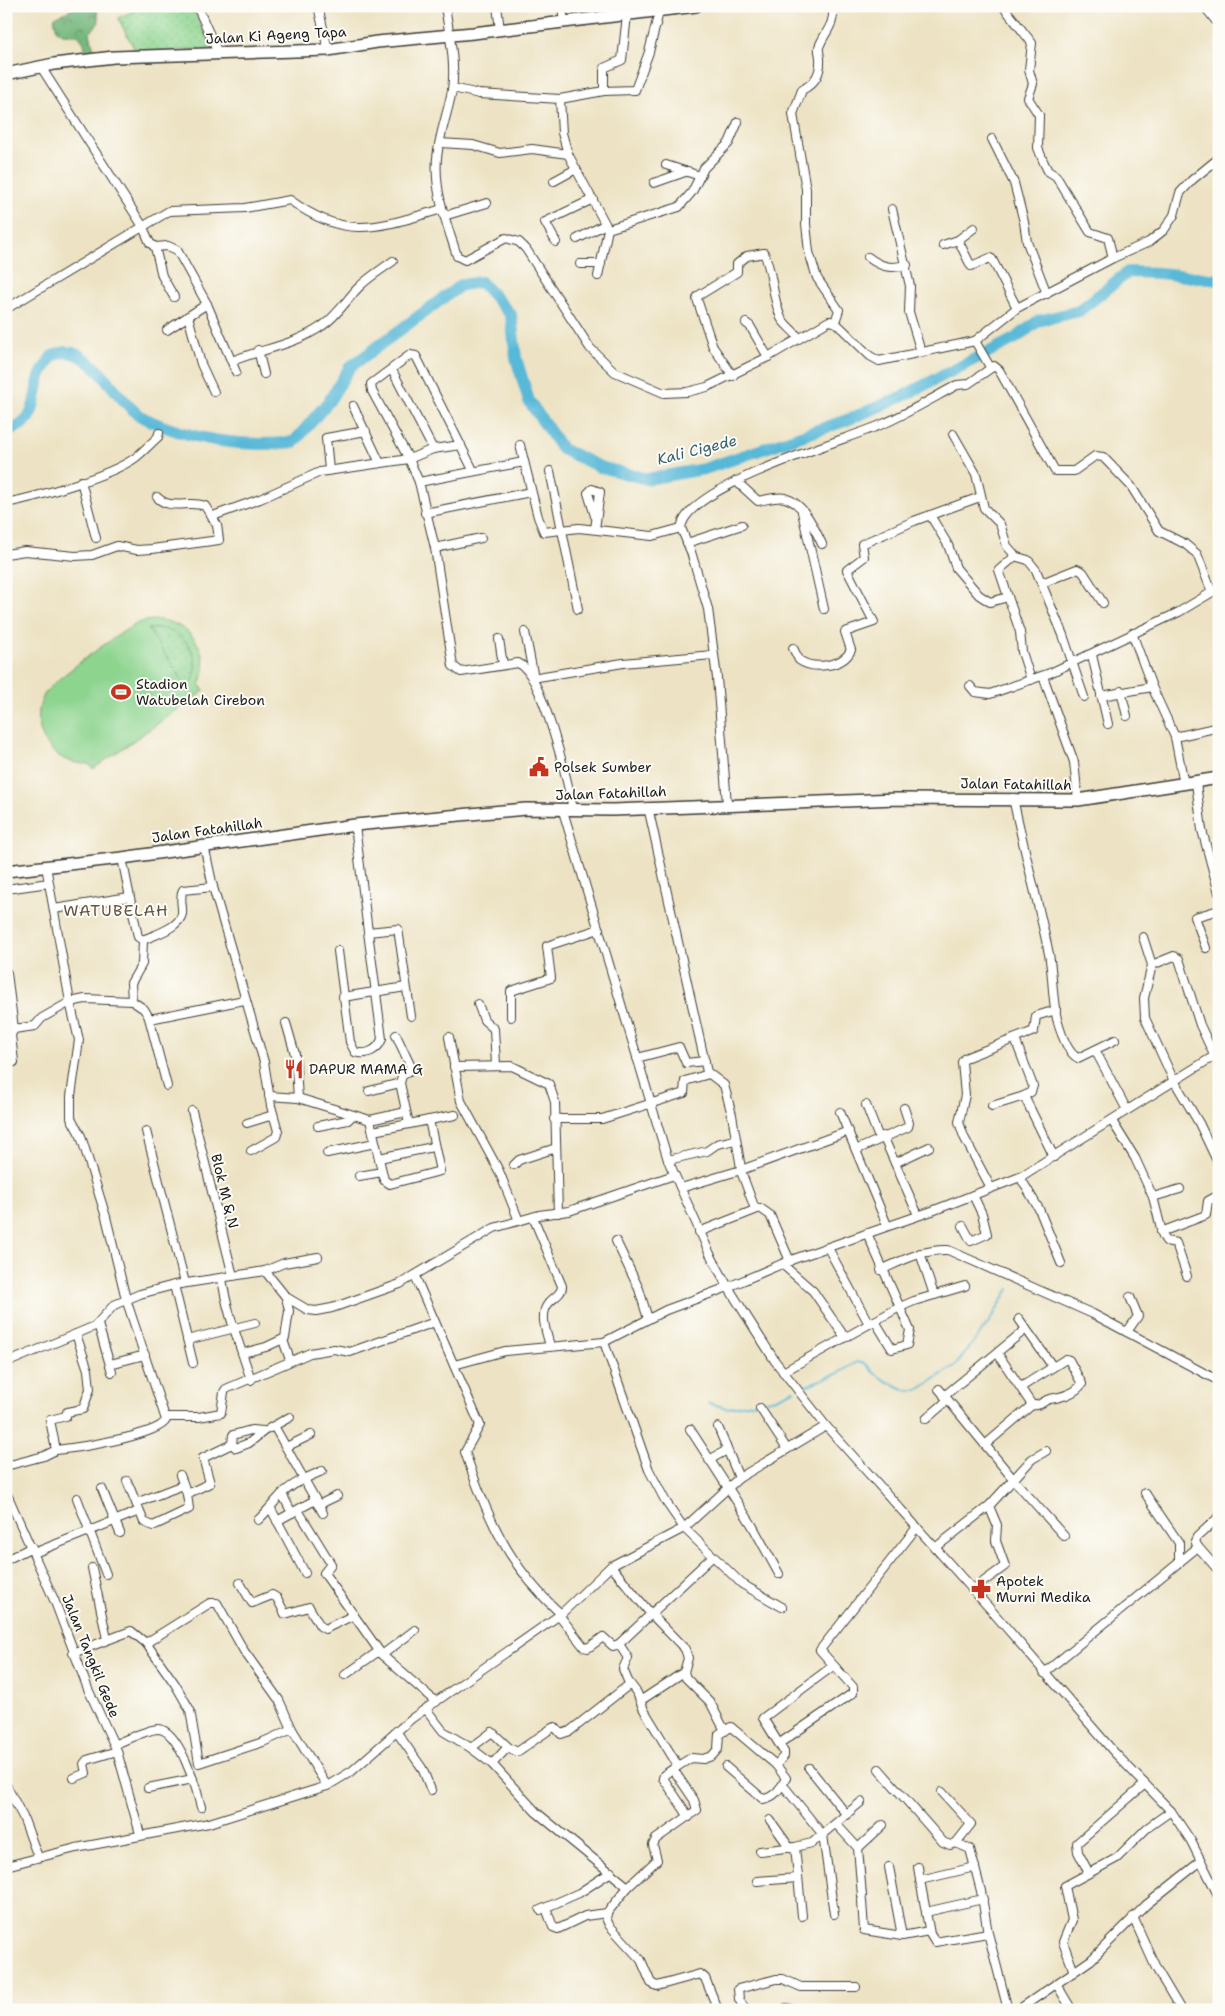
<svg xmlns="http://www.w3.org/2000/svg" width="1225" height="2016" font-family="'Shantell Sans',sans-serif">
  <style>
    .grass { fill: url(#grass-dots); stroke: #547856 }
    .forest { fill: url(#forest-crowns); stroke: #47694b }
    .garden { fill: #8dd48f; stroke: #547856; fill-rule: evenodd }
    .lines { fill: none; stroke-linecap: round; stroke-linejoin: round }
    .stream { stroke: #59b8d7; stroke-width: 2 }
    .river { stroke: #59b8d7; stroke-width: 12 }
    .street-casing { stroke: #3b3a35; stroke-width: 10 }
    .secondary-casing { stroke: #3b3a35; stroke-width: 14 }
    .street { stroke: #fff; stroke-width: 8 }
    .secondary { stroke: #fff; stroke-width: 11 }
    .labels { text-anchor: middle; stroke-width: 4; stroke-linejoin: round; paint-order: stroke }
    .street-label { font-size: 14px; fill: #1c1c1c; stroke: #fdfcf7 }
    .poi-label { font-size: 14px; fill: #1c1c1c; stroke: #fdfcf7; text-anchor: start }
    .water-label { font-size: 15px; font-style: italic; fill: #376270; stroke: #fdfcf7 }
    .quarter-label { font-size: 16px; letter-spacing: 1px; fill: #645345; stroke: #fdfcf7 }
  </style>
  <defs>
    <pattern id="grass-dots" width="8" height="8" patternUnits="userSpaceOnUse" patternTransform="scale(1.25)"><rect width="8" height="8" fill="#8dd48f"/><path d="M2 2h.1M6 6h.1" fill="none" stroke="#79b57b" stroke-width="1.8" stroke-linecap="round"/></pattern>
    <pattern id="forest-crowns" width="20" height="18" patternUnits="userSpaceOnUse" patternTransform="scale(1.25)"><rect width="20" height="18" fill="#72b67a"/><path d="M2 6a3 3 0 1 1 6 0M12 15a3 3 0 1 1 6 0" fill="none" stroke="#5d9363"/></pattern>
  </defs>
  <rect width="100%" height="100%" fill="#fdfcf7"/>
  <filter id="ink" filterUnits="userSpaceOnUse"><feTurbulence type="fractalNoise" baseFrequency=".02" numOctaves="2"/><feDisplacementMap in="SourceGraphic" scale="10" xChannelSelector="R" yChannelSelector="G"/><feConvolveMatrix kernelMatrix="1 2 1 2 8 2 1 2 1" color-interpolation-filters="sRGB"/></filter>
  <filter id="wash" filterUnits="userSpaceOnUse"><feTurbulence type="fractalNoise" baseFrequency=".0096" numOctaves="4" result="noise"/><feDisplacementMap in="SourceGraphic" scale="20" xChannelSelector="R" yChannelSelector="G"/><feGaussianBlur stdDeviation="1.12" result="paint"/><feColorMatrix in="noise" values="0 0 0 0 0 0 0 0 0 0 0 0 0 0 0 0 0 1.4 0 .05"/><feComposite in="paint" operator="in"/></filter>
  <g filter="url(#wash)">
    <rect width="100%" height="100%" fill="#ede3c4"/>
    <g class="grass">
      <path d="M144,6H191L213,49L136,52L118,18Z"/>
      <path d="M160,628C191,633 205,664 188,690L148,629Z"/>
    </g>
    <path class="forest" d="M80,6H93L97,10L99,22L90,33L95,54H86L84,43L78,35L63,34L57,31L54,18L57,16Z"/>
    <path class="garden" d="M161,620C192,625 213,654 200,685L204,691L93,769L89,764C72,764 56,758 46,743C37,729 36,710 44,695C51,681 122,631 138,623C146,620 153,620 161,620ZM160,628C190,633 206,664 188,689L148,629Z"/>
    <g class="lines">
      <g class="stream">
        <path d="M799,1388L837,1374L857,1362L866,1364L874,1373L886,1381L906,1390H918L956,1365L989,1322L1009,1289"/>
        <path d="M708,1403L727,1408L776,1398L794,1390"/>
      </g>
      <path class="river" d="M6,431C37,423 32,405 39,380C41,372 47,364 52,356C56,355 62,352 66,352C97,353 120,406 144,418C189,440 244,448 294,442L329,401L350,367L461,285L481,282L511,315L516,358L529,401L562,449L600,467L647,479L704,469L725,462L847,420L901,397L1016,338L1038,321L1079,311L1128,272L1160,273L1219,280"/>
    </g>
  </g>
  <g filter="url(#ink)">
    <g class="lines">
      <defs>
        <g id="street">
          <path d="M197,6L218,53"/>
          <path d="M318,6L328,50"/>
          <path d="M445,6C449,33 456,63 452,90C448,113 439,135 437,158C434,192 447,224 457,256L465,260L506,238L519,242L526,249L590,348L615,372L664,393L687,392L707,387L768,357L829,321L835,322L870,356L879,361L975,341L1017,308L1113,258L1149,242L1164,230L1174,215L1180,193L1192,180L1219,158"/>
          <path d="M497,6L500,30"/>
          <path d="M562,6L564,23"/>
          <path d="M833,6C835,26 825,31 819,47C818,51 820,54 820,58C821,74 815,83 802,90L793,114L806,189V224L809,252L817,278L839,310L835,322"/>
          <path d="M1003,6L1032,43L1029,70L1033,84L1028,98L1039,115L1038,148L1044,163L1048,171L1056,176L1090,232L1108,238L1113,258"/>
          <path d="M1204,6L1219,25"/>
          <path d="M41,67L142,225L150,243L155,247L168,246L177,250L207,304L236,372"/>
          <path d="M453,88L479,94L560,99L562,133L568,154L608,229L679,207L692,192L704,168L729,143L738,122"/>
          <path d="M604,91V68L622,60L627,15L626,6"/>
          <path d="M560,99L604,91L635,90L649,52L660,8"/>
          <path d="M992,139L1014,183L1024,222L1027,242L1047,294"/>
          <path d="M440,143L473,145L500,153L532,149L568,154"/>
          <path d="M666,165L700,176"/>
          <path d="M554,181L576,169"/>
          <path d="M654,183L688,171"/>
          <path d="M892,209L910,286L909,312L921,352"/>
          <path d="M444,216L487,203"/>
          <path d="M577,239L604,225"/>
          <path d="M958,240L971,266L990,258L992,259L1017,308"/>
          <path d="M556,242L545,222L593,199"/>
          <path d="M943,245L958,240L974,228"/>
          <path d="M155,247L162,276L174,297"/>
          <path d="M868,257C881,267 890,269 907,265"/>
          <path d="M580,264H601"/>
          <path d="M598,276L608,229"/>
          <path d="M6,309L169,211L245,208L290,200C347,242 379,227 442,209"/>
          <path d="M188,316L201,364L214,392"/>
          <path d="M746,323L750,326L768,357"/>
          <path d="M167,330L207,304"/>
          <path d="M975,341L990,367"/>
          <path d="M258,350L264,374"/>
          <path d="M232,361C262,349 295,345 322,326C336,317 345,302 357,289C367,278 381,270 393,261"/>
          <path d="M392,370L433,449"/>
          <path d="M733,376L713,347L697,299L698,296L737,272V264L747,256L764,253C773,273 772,297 781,318C784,324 794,331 799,338"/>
          <path d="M353,406L380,463"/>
          <path d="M953,434L976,474L984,508L1000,524L1007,546L1014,554L1012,559L999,570L1020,632L1022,652L1031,680"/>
          <path d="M520,445L538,517L544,532L579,528L652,536L681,528L691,552L708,609L717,678L727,804"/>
          <path d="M329,470L326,438L366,431"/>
          <path d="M473,470L416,356L410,355L371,384L372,391L409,459L419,482L435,548L453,666L461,672L518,663C542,672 568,783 573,810"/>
          <path d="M550,471L578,609"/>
          <path d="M81,481L96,538"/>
          <path d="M736,481L758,501C765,500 778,496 785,498C805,504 814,528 822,544"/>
          <path d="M419,482L524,462"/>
          <path d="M6,503C37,497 110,476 135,458C143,452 150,444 158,437L159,433"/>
          <path d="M802,512L824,609"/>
          <path d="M425,513L531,492"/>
          <path d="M930,515L948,545L956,568L979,595L990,602L1008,597"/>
          <path d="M213,516L260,499L320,472L409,459L433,449L461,445"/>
          <path d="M681,528C686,486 844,441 883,424C908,413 933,398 957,385L968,384L994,366L999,370L1055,471H1074L1095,456L1103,457L1131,486L1159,531L1185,544L1197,554L1212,592"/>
          <path d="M595,529L600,492L592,489L588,493L595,516"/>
          <path d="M687,543L742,525"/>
          <path d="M435,548L481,538"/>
          <path d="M6,554L25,551L75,556L92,555L117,546L137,550L152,549L219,540L217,525L205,506C188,500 170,511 157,497"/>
          <path d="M1014,556L1028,560L1036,570L1063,635L1084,697"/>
          <path d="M1042,583L1077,569L1083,572L1103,603"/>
          <path d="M525,632L533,673"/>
          <path d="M1132,633L1152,687L1175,737L1184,784"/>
          <path d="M499,639L503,665"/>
          <path d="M793,648L799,660C813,670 843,667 851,650L845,632L874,622L847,570L864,557L862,544L914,521L980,497"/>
          <path d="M1092,655L1108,724"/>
          <path d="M1043,676L1074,762L1078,800"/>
          <path d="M532,678L623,663L713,655"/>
          <path d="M970,686L975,692L990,694L1050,673L1179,612L1219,588"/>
          <path d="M1121,691L1127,716"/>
          <path d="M1101,696L1152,687"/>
          <path d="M1175,737L1219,727"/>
          <path d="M1196,783L1202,830L1219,893"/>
          <path d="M1013,798C1024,850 1038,902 1049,954C1053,975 1052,998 1057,1019C1060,1030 1067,1053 1078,1058L1115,1040"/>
          <path d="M648,807L707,1072L724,1085L732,1115L742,1174L755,1209"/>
          <path d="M563,811L668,1160L710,1254L728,1287L775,1361L826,1426L991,1610L1113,1751L1171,1811L1191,1841L1219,1897"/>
          <path d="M355,825L368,932L398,929L411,1016"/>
          <path d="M204,845L213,887"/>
          <path d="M122,858L138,937L143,940"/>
          <path d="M46,866L70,1002L79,1040L71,1096V1118L81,1136L106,1217L126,1299L166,1420C158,1436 75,1448 56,1450"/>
          <path d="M6,889L49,883"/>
          <path d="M54,909L129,897"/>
          <path d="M1143,937L1152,965L1144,998L1145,1018L1173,1079L1199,1123L1219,1165"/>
          <path d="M143,940C154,935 179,928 182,914C183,906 179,897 183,890L213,887L264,1062L271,1106L278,1131L276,1137L251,1151"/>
          <path d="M1206,948L1195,917L1219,910"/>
          <path d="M338,951L350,1042L355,1052C366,1056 378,1050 382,1039L368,932"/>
          <path d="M1152,965L1174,956L1179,959L1200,1025L1214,1055"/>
          <path d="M343,997L406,987"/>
          <path d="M132,1001L131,983L142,964L143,940"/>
          <path d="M478,1004L484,1020L494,1029L496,1065"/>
          <path d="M511,1017V991L551,978L547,946L599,929"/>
          <path d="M149,1018L167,1086"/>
          <path d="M286,1023L295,1054L298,1098"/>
          <path d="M6,1030L14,1029L7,973"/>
          <path d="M396,1035L412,1069L402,1076L400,1083L409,1124"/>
          <path d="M449,1037L461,1101L499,1171L519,1221"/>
          <path d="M1015,1039L1033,1086L1031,1092L1024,1096"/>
          <path d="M1095,1050L1127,1110"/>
          <path d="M637,1058L679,1047L686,1063L705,1061"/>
          <path d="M6,1065L14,1062L11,1035L14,1029L35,1026L42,1018L70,1002L85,999L132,1001L144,1009L150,1019L244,1000"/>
          <path d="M454,1067L512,1066L549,1084L555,1102L558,1213"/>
          <path d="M369,1091L400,1083"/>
          <path d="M269,1096L298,1098L370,1120L384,1180L390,1184L440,1171L429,1120"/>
          <path d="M866,1105L879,1138"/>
          <path d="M992,1106L1024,1096L1054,1157"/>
          <path d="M192,1111L233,1276"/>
          <path d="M840,1112L887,1225"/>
          <path d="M554,1119H602L684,1093L685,1081L709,1074"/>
          <path d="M370,1120L406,1112"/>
          <path d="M1112,1121L1135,1158L1153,1197L1163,1236L1166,1241L1176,1243L1187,1276"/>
          <path d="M247,1123L273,1115"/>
          <path d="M318,1126L348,1120L352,1116"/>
          <path d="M146,1131L185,1283"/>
          <path d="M373,1131L455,1115"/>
          <path d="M883,1136L918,1215"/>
          <path d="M856,1150L908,1127L909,1123L904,1108"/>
          <path d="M327,1153L375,1143"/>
          <path d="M379,1158L433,1147"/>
          <path d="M668,1160L707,1151L717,1144L735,1140"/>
          <path d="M895,1163L929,1147"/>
          <path d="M514,1165L519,1160L556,1148"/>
          <path d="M359,1176L382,1172"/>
          <path d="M1020,1177L1039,1209L1061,1263"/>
          <path d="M681,1188L741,1170L849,1131"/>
          <path d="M991,1188L964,1137L959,1122L965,1095L962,1062L965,1058L1034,1031L1036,1016L1056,1010"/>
          <path d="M1153,1197L1180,1189"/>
          <path d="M533,1217L562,1286C562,1295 553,1297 548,1304C539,1315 547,1334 550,1346"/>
          <path d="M963,1226L971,1241L987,1234L982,1214L973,1195"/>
          <path d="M699,1232L760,1208L770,1215L790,1261"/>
          <path d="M1161,1232L1206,1215L1208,1201L1219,1195"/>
          <path d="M867,1233L910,1330L907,1345L892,1349L875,1321"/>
          <path d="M616,1241L639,1289L648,1319"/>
          <path d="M828,1248L869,1324"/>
          <path d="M920,1253L934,1295"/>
          <path d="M782,1264L813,1291L844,1336"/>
          <path d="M881,1270C903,1260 924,1249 948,1250L1093,1314L1219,1381"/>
          <path d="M265,1271L284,1263L318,1257"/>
          <path d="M415,1276L480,1425L465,1452C487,1517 508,1566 561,1614"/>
          <path d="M222,1278C227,1314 240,1345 251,1380"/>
          <path d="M174,1285L193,1363"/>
          <path d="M1019,1319L1053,1367"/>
          <path d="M98,1324L112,1372"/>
          <path d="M1127,1332L1138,1316L1130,1297"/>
          <path d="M187,1340L255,1323"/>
          <path d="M283,1340L290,1360"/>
          <path d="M604,1342L649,1470L666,1502L684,1528L742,1584L782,1607"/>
          <path d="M243,1353L266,1347L285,1338L289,1311L286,1297"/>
          <path d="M998,1354L1032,1405C1041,1407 1043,1400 1050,1399C1061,1397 1075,1394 1082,1384L1069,1360L1066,1359L1021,1387"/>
          <path d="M6,1363L95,1326L114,1305L140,1294L174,1285L265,1271L286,1297L308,1310L316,1311L332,1308L400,1284L494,1228L539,1215L569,1211L674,1175"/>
          <path d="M110,1364L145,1355"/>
          <path d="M454,1365L505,1351L604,1342L666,1310L728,1287L791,1260L932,1211L1020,1177L1219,1053"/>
          <path d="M783,1372L898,1308L914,1301L965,1286"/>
          <path d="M939,1389L1014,1480L1064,1536"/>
          <path d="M944,1396L1026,1329"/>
          <path d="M760,1408L787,1449"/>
          <path d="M166,1417H199L221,1413L224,1392L226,1389L310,1353L334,1349L350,1352L435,1322"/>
          <path d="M926,1419L948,1400"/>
          <path d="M274,1426L323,1513"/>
          <path d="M718,1427L739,1478"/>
          <path d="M270,1428L290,1417"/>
          <path d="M690,1429L752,1525L779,1574"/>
          <path d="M251,1430L264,1431L249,1443L236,1448L232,1444L233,1435Z"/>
          <path d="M985,1445L1032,1405"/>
          <path d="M286,1447L311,1435"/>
          <path d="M709,1460L727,1450"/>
          <path d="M6,1466L44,1456L56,1450L50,1420L66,1416L67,1412L83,1409L90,1389L88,1370L76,1334"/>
          <path d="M127,1481L144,1522L153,1526L189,1509L187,1494L180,1475"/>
          <path d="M102,1489L120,1533"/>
          <path d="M6,1492L55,1602L88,1689L117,1751L140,1834"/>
          <path d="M1145,1493L1179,1543V1563"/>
          <path d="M187,1494L210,1483L203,1458L232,1444"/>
          <path d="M282,1494L292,1513"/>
          <path d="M77,1498L106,1574"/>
          <path d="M136,1503L183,1485"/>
          <path d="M318,1505L337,1496"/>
          <path d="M271,1509L305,1573"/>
          <path d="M298,1510L331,1564L324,1573L382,1655L436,1702"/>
          <path d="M258,1520C267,1512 273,1503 282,1494C293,1483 308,1477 322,1471"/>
          <path d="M277,1521L315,1500"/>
          <path d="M1198,1547L1219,1571"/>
          <path d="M935,1548L989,1506L1032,1459L1046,1451"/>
          <path d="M34,1553L139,1511"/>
          <path d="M6,1560L32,1547"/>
          <path d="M611,1566L650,1613L685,1649L688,1658L684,1672L686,1678L710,1702L725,1731"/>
          <path d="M92,1568L107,1639"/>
          <path d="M240,1583L252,1603L272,1595L277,1598L285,1614L309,1607L320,1626L325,1629L354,1615"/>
          <path d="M972,1590L1005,1566L996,1541L997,1525L989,1506"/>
          <path d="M559,1615L584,1647L588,1648L603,1637L613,1646L619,1644L628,1658L623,1669L628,1681L637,1693L644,1710L678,1766"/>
          <path d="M146,1643L175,1684L190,1710L199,1763L263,1742L292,1729"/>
          <path d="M619,1644L712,1557"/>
          <path d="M73,1653L131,1631L146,1643L210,1603H217L244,1651L279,1700L292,1729L327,1786"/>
          <path d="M382,1655L415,1630"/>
          <path d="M1044,1673L1198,1547L1195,1541L1197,1537L1219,1517"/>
          <path d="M345,1675L379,1651"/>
          <path d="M640,1701L684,1672"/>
          <path d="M426,1709L443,1731L471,1748L492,1764L536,1812L628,1887L607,1913L606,1918L609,1925L641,1960L651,1983L657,1986L700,1974L705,1978L718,2010"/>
          <path d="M396,1731L422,1768L431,1790"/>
          <path d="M780,1743L853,1693V1687L820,1650L917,1527"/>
          <path d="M115,1744C126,1740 148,1729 158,1729C179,1729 197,1790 201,1807"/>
          <path d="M471,1748L492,1732L508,1747"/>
          <path d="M492,1764L508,1747L517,1752L552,1728L555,1727L561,1734L570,1731L630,1684"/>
          <path d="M726,1767L763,1799C774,1798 782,1787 786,1778L776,1765L784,1756V1752L763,1718L833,1666"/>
          <path d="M809,1768L847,1815"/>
          <path d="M673,1769L664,1775L663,1778L689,1817"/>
          <path d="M879,1769L943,1842L950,1845L956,1843L970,1849L981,1891L988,1933L1008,2010"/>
          <path d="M74,1778L86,1773L84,1764L87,1760L117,1751"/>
          <path d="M6,1785L23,1817L38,1857"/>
          <path d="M783,1785L823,1835L834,1914"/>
          <path d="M148,1788L193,1779"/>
          <path d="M942,1792L971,1824L956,1843"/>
          <path d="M770,1820L790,1848"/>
          <path d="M837,1825L858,1848L862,1896"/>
          <path d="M795,1847L802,1916"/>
          <path d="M858,1848L883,1825"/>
          <path d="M760,1851L795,1847L812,1843L861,1802"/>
          <path d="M6,1866L76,1848L209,1823L327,1786L352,1771L411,1719L561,1614L611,1566L684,1528L739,1478L826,1426"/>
          <path d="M889,1867L902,1936"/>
          <path d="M918,1867L920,1880"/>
          <path d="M1089,1873L1078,1852L1077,1843L1145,1784"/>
          <path d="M757,1881L798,1878"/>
          <path d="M628,1887L657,1860L653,1845L656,1839L697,1810L694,1800L673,1769L691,1758L703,1759L712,1756L718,1749L719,1734L731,1727L776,1765"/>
          <path d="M983,1899L926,1912L930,1934L935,1942L988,1933"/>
          <path d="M862,1901L864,1930L902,1936L929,1931"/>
          <path d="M546,1908L553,1927L558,1929L585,1916L607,1913"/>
          <path d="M540,1910L579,1893L611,1872"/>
          <path d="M926,1912L920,1880L975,1867"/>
          <path d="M1133,1917L1156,1968L1181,2010"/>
          <path d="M1074,1972L1063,1942L1072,1920L1065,1886L1117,1858L1147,1828L1171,1811"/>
          <path d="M1057,1985L1072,2010"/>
          <path d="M786,2008L796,2010"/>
          <path d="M745,2010L739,1999L738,1989L776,1979H783L801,1987H856"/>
          <path d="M1018,2010L1091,1960L1146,1905L1201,1861"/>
        </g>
        <g id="secondary">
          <path d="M6,74L54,64L114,57L328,50L377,42L473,33L696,6"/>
          <path d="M6,871L122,858L355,825L481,813L526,809L613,810L896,799L1078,800L1219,778"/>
        </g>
      </defs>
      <use href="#street" class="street-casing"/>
      <use href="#secondary" class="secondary-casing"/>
      <use href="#street" class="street"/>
      <use href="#secondary" class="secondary"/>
    </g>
  </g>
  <defs>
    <symbol id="stadium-bare" viewBox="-9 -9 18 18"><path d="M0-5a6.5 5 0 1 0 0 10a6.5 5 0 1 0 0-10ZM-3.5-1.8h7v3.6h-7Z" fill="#c8321e" stroke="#fdfcf7" stroke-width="2.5" paint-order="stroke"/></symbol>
    <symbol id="civic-bare" viewBox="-9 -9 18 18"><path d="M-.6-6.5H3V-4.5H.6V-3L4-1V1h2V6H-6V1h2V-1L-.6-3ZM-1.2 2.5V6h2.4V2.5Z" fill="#c8321e" stroke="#fdfcf7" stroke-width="2.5" paint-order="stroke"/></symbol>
    <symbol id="restaurant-bare" viewBox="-9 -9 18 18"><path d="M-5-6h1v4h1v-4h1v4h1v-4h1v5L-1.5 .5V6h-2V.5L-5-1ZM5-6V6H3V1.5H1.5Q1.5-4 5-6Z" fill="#c8321e" stroke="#fdfcf7" stroke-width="2.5" paint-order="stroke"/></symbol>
    <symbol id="pharmacy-bare" viewBox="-9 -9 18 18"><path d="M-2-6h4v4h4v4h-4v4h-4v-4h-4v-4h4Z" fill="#c8321e" stroke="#fdfcf7" stroke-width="2.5" paint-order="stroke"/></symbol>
  </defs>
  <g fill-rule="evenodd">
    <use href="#stadium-bare" x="107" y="678" width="28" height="28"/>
    <use href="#civic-bare" x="525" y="753" width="28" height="28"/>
    <use href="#restaurant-bare" x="280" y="1055" width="28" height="28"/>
    <use href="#pharmacy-bare" x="967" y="1575" width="28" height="28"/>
  </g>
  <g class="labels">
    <g class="street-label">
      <text transform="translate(276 35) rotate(-3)" y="5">Jalan Ki Ageng Tapa</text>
      <text transform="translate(1016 784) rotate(1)" y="5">Jalan Fatahillah</text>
      <text transform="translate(611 793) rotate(-2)" y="5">Jalan Fatahillah</text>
      <text transform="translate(207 830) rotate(-8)" y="5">Jalan Fatahillah</text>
      <text transform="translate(225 1191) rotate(76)" y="5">Blok M &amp; N</text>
      <text transform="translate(91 1656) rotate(68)" y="5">Jalan Tangkil Gede</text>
    </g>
    <g class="poi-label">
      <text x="136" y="689">Stadion<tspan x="136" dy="16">Watubelah Cirebon</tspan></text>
      <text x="554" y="772">Polsek Sumber</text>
      <text x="309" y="1074">DAPUR MAMA G</text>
      <text x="996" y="1586">Apotek<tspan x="996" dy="16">Murni Medika</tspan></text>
    </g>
    <g class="water-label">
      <text transform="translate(697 450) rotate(-14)" y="5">Kali Cigede</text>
    </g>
    <g class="quarter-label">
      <text x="116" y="916">WATUBELAH</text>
    </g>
  </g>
  <rect width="1225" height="2016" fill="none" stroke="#fdfcf7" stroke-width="25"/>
</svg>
